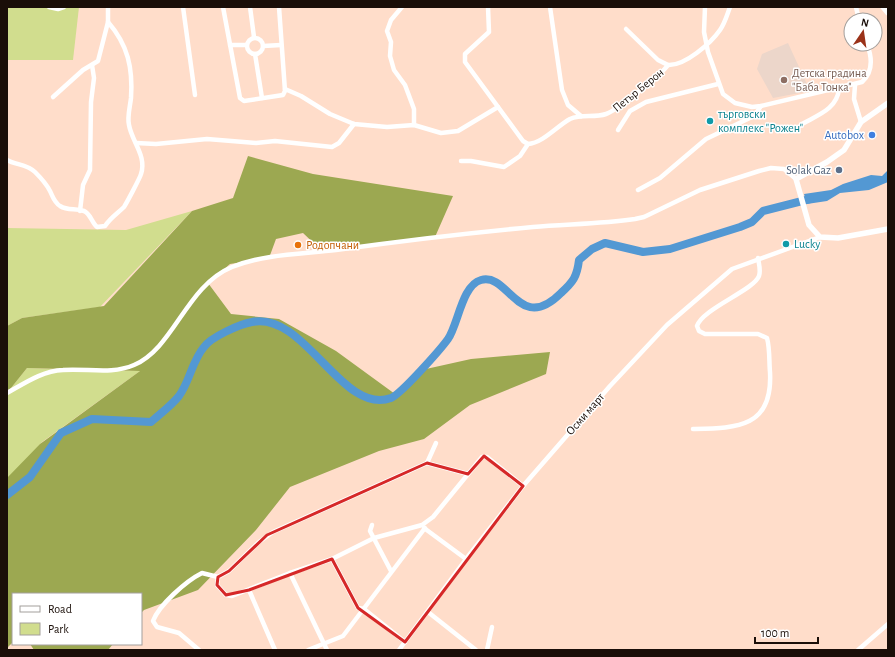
<svg xmlns="http://www.w3.org/2000/svg" width="895" height="657" font-family="'Alegreya Sans',sans-serif">
  <style>
    .education { fill: #ecd6ca }
    .green { fill: #d1dd8e }
    .forest { fill: #9ca851 }
    .water { fill: #5398d3 }
    .lines { fill: none; stroke-linecap: round; stroke-linejoin: round }
    .river { stroke: #5398d3; stroke-width: 8 }
    .minor { stroke: #fff; stroke-width: 4.5 }
    .major { stroke: #fff; stroke-width: 5.5 }
    .marked { fill: none; stroke: #d62828; stroke-width: 3; stroke-linejoin: round }
    .education-dot { fill: #8d6e63; stroke: #fff; stroke-width: 1.5 }
    .culture-dot { fill: #0f9aa8; stroke: #fff; stroke-width: 1.5 }
    .shop-dot { fill: #3f7fe0; stroke: #fff; stroke-width: 1.5 }
    .service-dot { fill: #5c6f8a; stroke: #fff; stroke-width: 1.5 }
    .food-dot { fill: #e8710a; stroke: #fff; stroke-width: 1.5 }
    .labels { text-anchor: middle; stroke-width: 3; stroke-linejoin: round; paint-order: stroke }
    .education-label { font-size: 12px; fill: #785e54; stroke: #fff; text-anchor: start }
    .street-label { font-size: 12px; fill: #1a0e08; stroke: #fff }
    .culture-label { font-size: 12px; fill: #0d838f; stroke: #fff; text-anchor: start }
    .shop-label { font-size: 12px; fill: #366cbe; stroke: #fff; text-anchor: end }
    .service-label { font-size: 12px; fill: #4e5e75; stroke: #fff; text-anchor: end }
    .food-label { font-size: 12px; fill: #c56008; stroke: #fff; text-anchor: start }
  </style>
  <rect width="100%" height="100%" fill="#ffddca"/>
  <path class="education" d="M788,43L810,91L773,98L757,69L762,54Z"/>
  <g class="green">
    <path d="M7,7H79L73,60H7Z"/>
    <path d="M192,211L100,307L22,318L7,326V228L126,230Z"/>
    <path d="M27,368L140,371L42,442L7,483V393Z"/>
  </g>
  <g class="forest">
    <path d="M248,156L313,174L453,196L435,237L323,252L303,233L276,239L269,258L230,264L208,283L231,314L279,319L336,351L395,394L426,369L471,359L550,352L546,374L470,405L424,439L379,451L290,487L256,530L198,590L144,610L141,613V594H13V642L7,648V478L40,444L140,371L27,368L7,393V326L22,318L104,306L192,211L233,198Z"/>
    <path d="M30,644H113L108,650H34Z"/>
  </g>
  <path class="water" d="M888,170V182L869,190L840,193L827,201L807,204L804,194L831,190L843,184L871,175L882,176Z"/>
  <g class="lines">
    <path class="river" d="M7,495L30,477L61,433L92,419L151,422C160,414 172,405 179,396C190,381 192,361 204,347C211,337 240,324 252,322C305,311 342,416 391,398C401,394 440,350 448,339C458,325 462,285 481,280C509,272 519,335 561,293C573,282 577,277 579,260L592,249L605,243L643,252L670,249L740,227L752,222L763,211L810,199"/>
    <g class="minor">
      <path d="M49,7L58,9L64,7"/>
      <path d="M183,7L195,95"/>
      <path d="M223,7L240,98L244,101L283,95L285,91L279,7"/>
      <path d="M250,7L254,37"/>
      <path d="M402,7L391,20L387,31L391,42L390,56L394,70L405,85L414,109V125"/>
      <path d="M488,7L489,32L465,54V62L523,141L528,144C543,143 557,126 570,119C582,114 594,118 606,114C616,111 662,74 668,65C685,66 711,43 720,30C725,23 727,15 730,7"/>
      <path d="M550,7L562,90L568,105L581,116"/>
      <path d="M705,7L704,32L708,52L723,94L735,103L752,107L761,106L862,82C873,72 872,57 867,44"/>
      <path d="M856,7L859,20"/>
      <path d="M626,29L658,60L668,65"/>
      <circle cx="255" cy="46" r="8"/>
      <path d="M230,45H246"/>
      <path d="M263,46L281,45"/>
      <path d="M255,54L262,98"/>
      <path d="M855,85L854,99L861,122"/>
      <path d="M285,89L301,96L330,114L354,124L387,127L414,125L441,133L458,131L498,107"/>
      <path d="M53,97L83,70L98,61L108,22V7"/>
      <path d="M802,124C818,115 837,109 839,89"/>
      <path d="M618,130L630,111L646,102L718,84"/>
      <path d="M136,143L156,144L207,139L256,143L275,141L332,147L339,143L354,124"/>
      <path d="M7,160C16,165 27,164 35,172C40,177 47,185 50,191C53,197 54,202 60,206C68,211 75,208 84,211C90,213 92,223 97,227L105,226C111,217 117,214 124,207C126,204 140,178 141,174C147,156 132,142 129,125C127,117 130,107 131,98C133,68 128,45 108,22"/>
      <path d="M461,161H471L504,167L520,156L528,144"/>
      <path d="M638,190L660,178L706,139L754,116L761,106"/>
      <path d="M80,211L83,185L90,170L91,102L94,78L92,65"/>
      <path d="M7,393C25,383 42,371 63,370C87,368 111,375 134,365C174,348 186,286 232,267C264,254 302,254 336,250C401,241 467,233 533,227C567,224 601,224 635,219L644,217L700,190L759,171L771,168L784,169L796,179"/>
      <path d="M693,429C737,428 773,428 770,372C769,362 770,349 767,338L758,334H705L699,331L697,326C702,309 754,290 759,276C761,271 759,264 758,258"/>
      <path d="M427,463L436,443"/>
      <path d="M372,525L370,531L391,571"/>
      <path d="M424,528L466,559"/>
      <path d="M332,559L358,608L364,609L405,642"/>
      <path d="M290,573L327,650"/>
      <path d="M218,577L217,585L226,595L232,596L290,573L332,559L374,538L422,525L433,517L482,457H487L523,486"/>
      <path d="M249,590L275,650"/>
      <path d="M428,612L476,650"/>
      <path d="M199,650L179,633L157,627L153,621C159,605 186,581 202,573L218,577L229,571L259,542L273,532L427,463L468,474"/>
      <path d="M308,650L343,636L425,528"/>
      <path d="M399,650L466,559L523,486L610,386L667,325L732,269L820,237"/>
      <path d="M487,650L492,627"/>
      <path d="M858,650L888,624"/>
    </g>
    <g class="major">
      <path d="M883,7L888,13"/>
      <path d="M888,103L861,122L844,150L827,162L796,179L809,225L820,237L838,238L888,229"/>
    </g>
  </g>
  <path class="marked" d="M484,456L523,486L405,642L358,608L332,559L249,590L226,595L217,585L218,577L229,571L267,535L427,463L468,474Z"/>
  <circle class="education-dot" cx="784" cy="80" r="4"/>
  <g class="culture-dot">
    <circle cx="710" cy="121" r="4"/>
    <circle cx="786" cy="244" r="4"/>
  </g>
  <circle class="shop-dot" cx="872" cy="135" r="4"/>
  <circle class="service-dot" cx="839" cy="170" r="4"/>
  <circle class="food-dot" cx="298" cy="245" r="4"/>
  <g class="labels">
    <g class="education-label">
      <text x="792" y="77">Детска градина<tspan x="792" dy="14">"Баба Тонка"</tspan></text>
    </g>
    <g class="street-label">
      <text transform="translate(638 90) rotate(-39)" y="4">Петър Берон</text>
      <text transform="translate(585 414) rotate(-49)" y="4">Осми март</text>
    </g>
    <g class="culture-label">
      <text x="718" y="118">търговски<tspan x="718" dy="14">комплекс "Рожен"</tspan></text>
      <text x="794" y="248">Lucky</text>
    </g>
    <g class="shop-label">
      <text x="864" y="139">Autobox</text>
    </g>
    <g class="service-label">
      <text x="831" y="174">Solak Gaz</text>
    </g>
    <g class="food-label">
      <text x="306" y="249">Родопчани</text>
    </g>
  </g>
  <rect width="895" height="657" fill="none" stroke="#1a0e08" stroke-width="16"/>
  <rect x="12" y="593" width="130" height="52" fill="#ffffff" stroke="#a39f9c"/>
  <rect x="20" y="606" width="20" height="6" fill="#ffffff" stroke="#a39f9c"/>
  <text x="48" y="613" font-size="12" fill="#1a0e08">Road</text>
  <rect x="20" y="623" width="20" height="12" fill="#d1dd8e" stroke="#a39f9c"/>
  <text x="48" y="633" font-size="12" fill="#1a0e08">Park</text>
  <g transform="translate(863 32) rotate(13)"><circle r="19" fill="#ffffff" stroke="#a39f9c"/>
  <path d="M0-3L7 15L0 10L-7 15Z" fill="#9a3219"/>
  <text y="-6" font-size="11" font-weight="bold" text-anchor="middle" fill="#1a0e08">N</text>
  </g>
  <path d="M755 637v6h63v-6" fill="none" stroke="#1a0e08" stroke-width="2"/>
  <text x="761" y="637" font-size="12" fill="#1a0e08" stroke="#ffffff" stroke-width="3" paint-order="stroke">100 m</text>
</svg>
